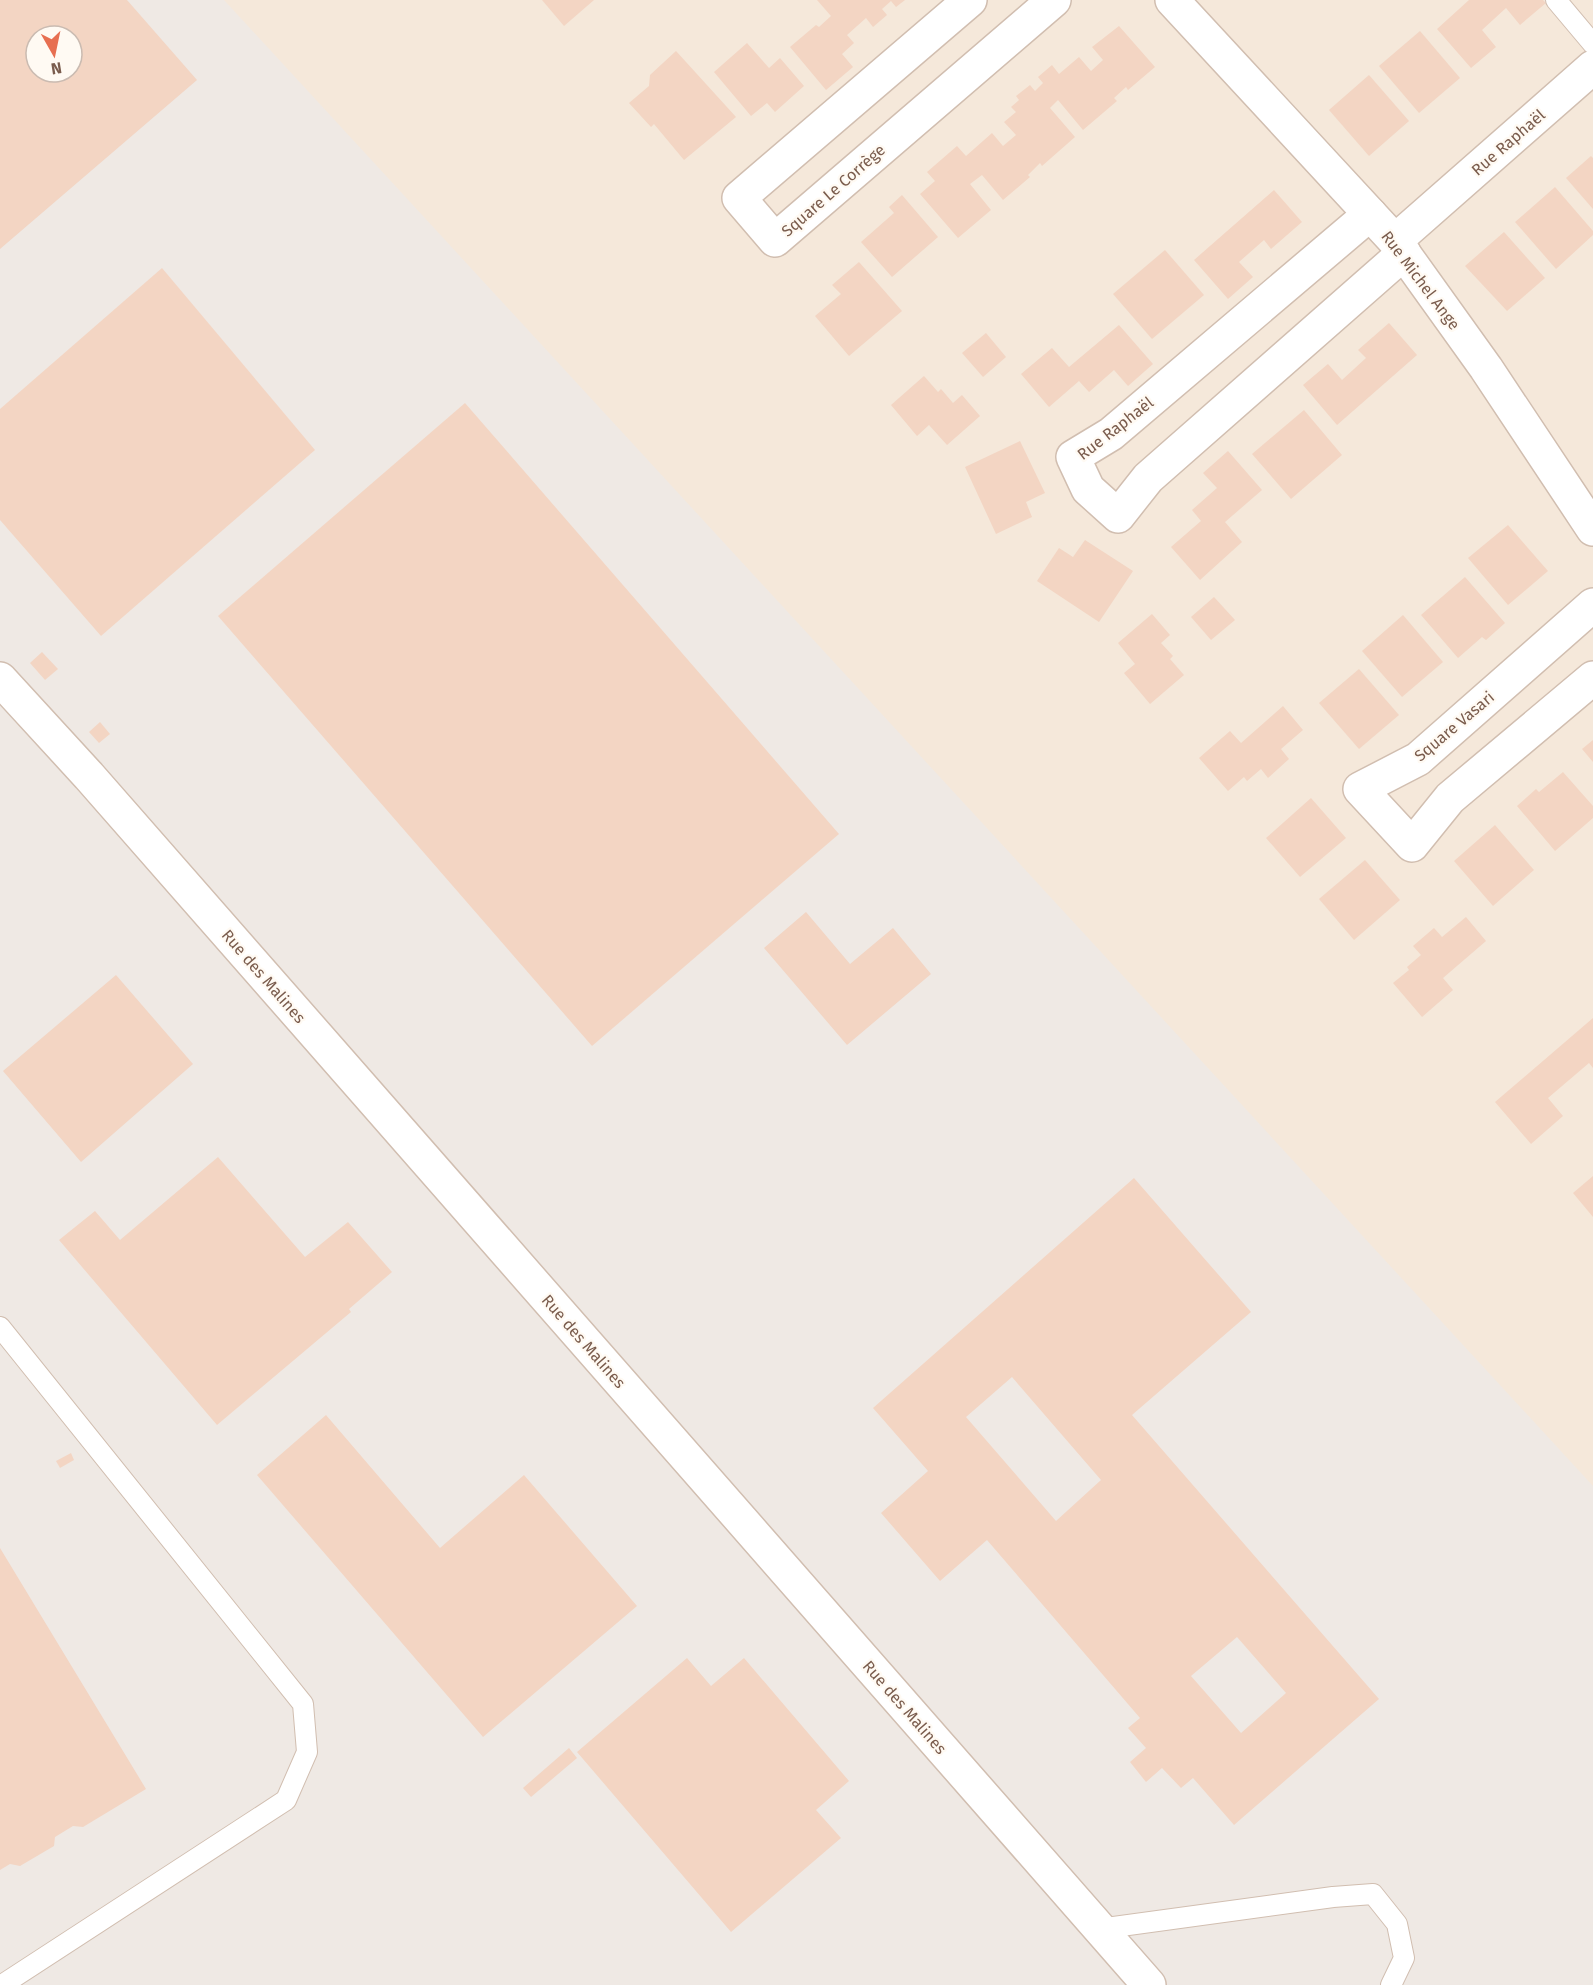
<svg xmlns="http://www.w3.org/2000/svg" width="1593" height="1985" font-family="'Fira Sans',sans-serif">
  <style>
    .residential { fill: #f5e8da; fill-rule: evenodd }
    .industrial { fill: #efe9e4; fill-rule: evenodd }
    .building { fill: #f3d5c3; fill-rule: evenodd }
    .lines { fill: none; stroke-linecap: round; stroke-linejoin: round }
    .lane-casing { stroke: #d1beb0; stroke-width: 22 }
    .street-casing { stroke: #d1beb0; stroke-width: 36 }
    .lane { stroke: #fff; stroke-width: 20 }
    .street { stroke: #fff; stroke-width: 33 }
    .labels { text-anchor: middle; stroke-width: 4.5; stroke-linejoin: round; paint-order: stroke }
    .street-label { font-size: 16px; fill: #7a5c4d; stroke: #fffaf3 }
  </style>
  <rect width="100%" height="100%" fill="#fdf6ec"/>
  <path class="residential" d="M0,0H1593V1985H0ZM36,36H72V72H36Z"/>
  <path class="industrial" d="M0,0H224L1593,1486V1985H0ZM36,36H72V72H36Z"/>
  <g class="building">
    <path d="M0,0H127L197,80L0,249ZM36,36H72V72H36Z"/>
    <path d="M542,0H594L564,26Z"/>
    <path d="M817,0H905L896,7L891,1L882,9L887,15L873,27L866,18L847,35L854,43L842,54L853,67L826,90L790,47L816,25L819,27L831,16Z"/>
    <path d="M1469,0H1543L1546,3L1520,25L1506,8L1482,30L1496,47L1471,68L1437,29Z"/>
    <path d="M1119,26L1155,67L1128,90L1126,87L1114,98L1117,101L1083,130L1058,100L1050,108L1075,137L1042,166L1040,163L1028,175L1030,177L1003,200L982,175L970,184L991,210L958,238L920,194L935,181L927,172L957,146L966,156L992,133L1003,146L1016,135L1004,122L1016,112L1011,107L1019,100L1016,96L1030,85L1035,91L1043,83L1038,77L1052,65L1059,74L1079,57L1091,71L1103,60L1092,47Z"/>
    <path d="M1420,31L1460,78L1419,113L1379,66Z"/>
    <path d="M747,43L769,68L780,58L804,86L775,112L767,103L751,116L714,72Z"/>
    <path d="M676,51L736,117L684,160L654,124L651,127L629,103L649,86L650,75Z"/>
    <path d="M1369,75L1409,121L1369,156L1329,110Z"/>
    <path d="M1591,156L1593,158V209L1566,178Z"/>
    <path d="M1555,187L1593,231V235L1556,269L1515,222Z"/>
    <path d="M1274,190L1302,222L1271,249L1264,240L1239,262L1253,277L1228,299L1194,260Z"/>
    <path d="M902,195L938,237L892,277L861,242L894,213L889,207Z"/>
    <path d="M1504,232L1545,278L1507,311L1465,266Z"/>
    <path d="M1165,250L1204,295L1152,339L1113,294Z"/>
    <path d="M859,262L902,311L849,356L815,316L841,294L832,285Z"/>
    <path d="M162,268L315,450L101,636L0,520V409Z"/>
    <path d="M1389,323L1417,355L1337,425L1303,385L1328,364L1342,380L1366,358L1358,350Z"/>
    <path d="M1119,325L1153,364L1128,386L1114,370L1089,392L1079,381L1049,407L1021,374L1052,348L1069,367Z"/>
    <path d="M986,333L1006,357L983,377L962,353Z"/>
    <path d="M924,376L938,392L941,389L953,403L962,395L980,416L947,445L929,425L917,436L891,405Z"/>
    <path d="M465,403L839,834L592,1046L218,616Z"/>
    <path d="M1304,410L1342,455L1291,499L1252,454Z"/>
    <path d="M1020,441L1045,493L1026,502L1032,517L996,534L965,467Z"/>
    <path d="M1228,451L1262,490L1225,522L1242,542L1200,580L1171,547L1201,521L1192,510L1217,488L1203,473Z"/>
    <path d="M1508,525L1548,571L1508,605L1468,558Z"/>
    <path d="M1085,540L1133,571L1099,622L1037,581L1059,548L1073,557Z"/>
    <path d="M1465,577L1505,623L1486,640L1482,637L1458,658L1421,615Z"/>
    <path d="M1214,597L1235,620L1211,640L1191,617Z"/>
    <path d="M1152,614L1170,635L1161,643L1173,656L1170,659L1184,675L1150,704L1124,673L1135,664L1118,643Z"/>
    <path d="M1403,615L1443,662L1402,697L1362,651Z"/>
    <path d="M42,652L58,669L45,680L30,663Z"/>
    <path d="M1359,669L1399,715L1359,749L1319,703Z"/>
    <path d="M1283,706L1303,730L1281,749L1289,759L1268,778L1261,769L1247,781L1244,777L1228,791L1199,758L1230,731L1241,743Z"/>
    <path d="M100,722L110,734L99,743L89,732Z"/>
    <path d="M1593,740V762L1582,749Z"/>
    <path d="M1563,772L1593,806V818L1555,851L1517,806L1536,789L1539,792Z"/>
    <path d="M1311,798L1346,838L1300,877L1266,838Z"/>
    <path d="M1495,825L1534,870L1493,906L1454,861Z"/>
    <path d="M1365,860L1400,900L1354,940L1319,899Z"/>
    <path d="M806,912L850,964L893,928L931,974L847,1045L764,948Z"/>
    <path d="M1466,917L1486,941L1443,978L1453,990L1422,1017L1393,983L1409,970L1407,967L1421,955L1413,946L1434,928L1442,937Z"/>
    <path d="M116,975L193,1064L81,1162L3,1071Z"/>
    <path d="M1593,1018V1068L1589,1063L1548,1098L1563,1116L1531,1144L1495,1102Z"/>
    <path d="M218,1157L305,1257L348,1222L392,1272L349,1309L351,1312L217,1425L59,1240L95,1211L120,1240Z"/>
    <path d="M1593,1176V1217L1573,1193Z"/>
    <path d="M1134,1178L1251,1312L1132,1415L1379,1699L1234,1825L1193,1778L1181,1788L1162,1768L1146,1782L1130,1762L1146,1748L1128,1728L1140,1718L987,1540L940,1581L881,1513L928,1471L873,1408ZM1012,1377L1101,1480L1056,1521L966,1417ZM1237,1637L1286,1693L1241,1733L1191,1676Z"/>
    <path d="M326,1415L440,1548L524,1475L637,1606L483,1737L257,1475Z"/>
    <path d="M71,1453L74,1460L60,1468L56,1461Z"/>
    <path d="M0,1548L146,1789L83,1827L73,1826L55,1837L54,1846L20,1866L10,1864L0,1870Z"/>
    <path d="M687,1658L711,1686L744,1658L849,1781L816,1810L841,1838L731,1932L577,1752Z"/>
    <path d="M569,1748L577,1758L531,1797L523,1788Z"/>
  </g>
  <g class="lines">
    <defs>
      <g id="lane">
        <path d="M1556,0L1593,44"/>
        <path d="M0,1327L303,1704L307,1752L286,1800L2,1985"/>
        <path d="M1099,1929L1333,1897L1373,1894L1397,1924L1404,1958L1391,1985"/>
      </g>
      <g id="street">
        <path d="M970,0L739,198L775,240L1054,0"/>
        <path d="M1172,0L1395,241L1486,368L1593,529"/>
        <path d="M1370,214L1111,434L1073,457L1088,489L1118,516L1148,478L1404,253"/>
        <path d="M1395,241L1593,67"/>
        <path d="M1593,605L1418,759L1360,789L1412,845L1450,798L1593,678"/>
        <path d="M0,679L89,776L1149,1985"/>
      </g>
    </defs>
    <use href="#lane" class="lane-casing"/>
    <use href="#street" class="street-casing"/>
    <use href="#lane" class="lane"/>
    <use href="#street" class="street"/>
  </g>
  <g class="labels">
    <g class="street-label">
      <text transform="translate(1508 142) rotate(-41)" y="6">Rue Raphaël</text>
      <text transform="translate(833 190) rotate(-41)" y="6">Square Le Corrège</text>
      <text transform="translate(1421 280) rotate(53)" y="6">Rue Michel Ange</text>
      <text transform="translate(1115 428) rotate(-38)" y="6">Rue Raphaël</text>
      <text transform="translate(1454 726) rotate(-40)" y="6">Square Vasari</text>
      <text transform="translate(264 976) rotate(49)" y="6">Rue des Malines</text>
      <text transform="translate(584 1341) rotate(49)" y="6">Rue des Malines</text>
      <text transform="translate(905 1707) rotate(49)" y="6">Rue des Malines</text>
    </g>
  </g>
  <g transform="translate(54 54) rotate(171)"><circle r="28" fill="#fffaf3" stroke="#cabbb1" stroke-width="1.5"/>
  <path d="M0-4.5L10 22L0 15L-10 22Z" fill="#e76f51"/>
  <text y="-9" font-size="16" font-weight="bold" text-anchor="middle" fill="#7a5c4d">N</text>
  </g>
</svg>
